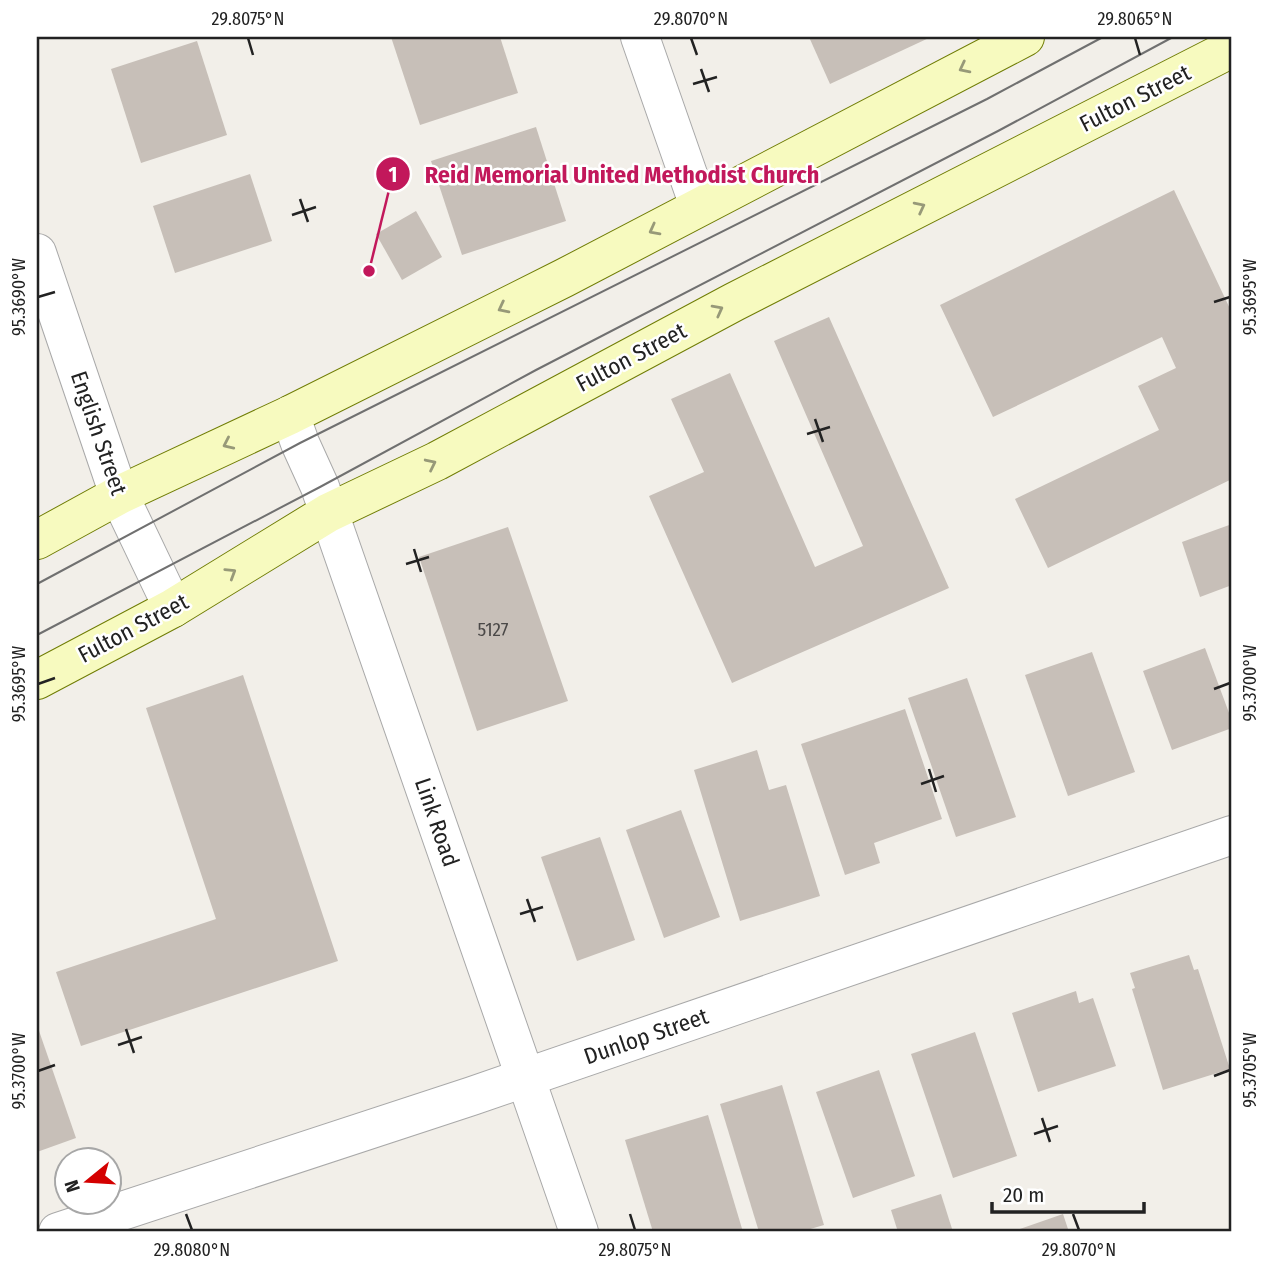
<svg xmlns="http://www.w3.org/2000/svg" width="1269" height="1269" font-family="'Fira Sans Condensed',sans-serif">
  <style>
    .building { fill: #c7bfb8 }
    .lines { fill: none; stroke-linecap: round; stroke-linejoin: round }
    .minor-casing { stroke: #a9a9a9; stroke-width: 40 }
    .tertiary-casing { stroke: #a9a9a9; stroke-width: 40 }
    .secondary-casing { stroke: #707d05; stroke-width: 40 }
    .minor { stroke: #fff; stroke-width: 38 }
    .tertiary { stroke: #fff; stroke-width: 38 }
    .secondary { stroke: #f7fabf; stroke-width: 38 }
    .tram { stroke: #707070; stroke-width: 2 }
    .oneway { stroke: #979978 }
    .ticks { fill: none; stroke: #222; stroke-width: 2.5 }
    .labels { text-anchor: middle; stroke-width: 5; stroke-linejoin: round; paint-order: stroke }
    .number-label { font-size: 19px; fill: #4b4948 }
    .street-label { font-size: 23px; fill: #222; stroke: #fff }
    .leader { fill: none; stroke: #c2185b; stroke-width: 2.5 }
    .callout-dot { fill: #c2185b; stroke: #fff; stroke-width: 2.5 }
    .mark-label { font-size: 21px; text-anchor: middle; font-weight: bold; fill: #fff }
    .callout-label { font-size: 24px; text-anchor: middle; font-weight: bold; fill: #c2185b; stroke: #fff; stroke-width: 5; stroke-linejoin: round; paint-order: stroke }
    .neatline { fill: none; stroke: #222; stroke-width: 2.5 }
    .ticks-label { font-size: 18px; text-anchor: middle; fill: #222 }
  </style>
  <rect width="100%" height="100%" fill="#f2efe9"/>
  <g class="building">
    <path d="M391,37H500L518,93L420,125Z"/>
    <path d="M809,37H931L830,84Z"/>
    <path d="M197,41L227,135L141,163L111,69Z"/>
    <path d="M536,127L566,221L462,255L431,161Z"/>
    <path d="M250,174L272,241L175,273L153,206Z"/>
    <path d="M1174,190L1232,313V479L1048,568L1015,499L1159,430L1138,386L1176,368L1162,337L993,417L940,305Z"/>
    <path d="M416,211L442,257L402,280L376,234Z"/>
    <path d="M829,317L949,588L732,683L649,496L704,472L671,399L730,373L815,567L863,546L774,341Z"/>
    <path d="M1232,524V585L1200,597L1182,542Z"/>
    <path d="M508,527L568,701L477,731L419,557Z"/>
    <path d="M1205,648L1232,721V728L1172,750L1143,671Z"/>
    <path d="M1092,652L1135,772L1068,796L1025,675Z"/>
    <path d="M243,675L338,961L81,1046L56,972L216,919L146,708Z"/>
    <path d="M967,678L1016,817L956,837L908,698Z"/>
    <path d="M905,709L942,819L874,843L880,863L845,875L801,744Z"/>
    <path d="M757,750L769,790L786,785L820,896L740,921L694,770Z"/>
    <path d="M681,810L720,917L664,938L626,830Z"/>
    <path d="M600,837L635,940L577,961L541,857Z"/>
    <path d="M1189,955L1194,970L1198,969L1230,1069L1163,1090L1132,989L1135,988L1130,973Z"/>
    <path d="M1076,991L1079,1003L1093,998L1116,1066L1038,1092L1012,1013Z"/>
    <path d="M37,1025L76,1138L37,1152Z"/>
    <path d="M975,1032L1017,1156L953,1178L911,1054Z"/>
    <path d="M879,1070L915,1176L853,1198L816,1092Z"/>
    <path d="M782,1085L824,1225L800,1232H759L720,1104Z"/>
    <path d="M708,1115L743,1232H653L625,1140Z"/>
    <path d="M941,1194L953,1232H898L891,1210Z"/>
    <path d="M1063,1214L1069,1232H1017V1230Z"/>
  </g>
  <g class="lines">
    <defs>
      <g id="minor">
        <path d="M640,37L699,206"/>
        <path d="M58,1232L472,1096L1232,835"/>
      </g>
      <g id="tertiary">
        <path d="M37,253L119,495L173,608"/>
        <path d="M290,415L300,443L320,487L579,1232"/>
      </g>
      <g id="secondary">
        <path d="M37,540L119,495L290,415L564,278L1025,37"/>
        <path d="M37,680L173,608L328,513L437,461L734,302L1232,48"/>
      </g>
    </defs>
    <use href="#minor" class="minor-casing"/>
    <use href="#tertiary" class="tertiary-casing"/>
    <use href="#secondary" class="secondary-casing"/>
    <use href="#minor" class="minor"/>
    <use href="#tertiary" class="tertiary"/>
    <use href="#secondary" class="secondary"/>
    <g class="tram">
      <path d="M37,584L300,443L987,99L1103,37"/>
      <path d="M37,635L320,487L536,370L998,131L1173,37"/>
    </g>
  </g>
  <defs><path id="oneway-chevron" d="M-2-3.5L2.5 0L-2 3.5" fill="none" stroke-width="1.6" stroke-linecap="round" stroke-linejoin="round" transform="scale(1.75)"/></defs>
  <g class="oneway">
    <use href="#oneway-chevron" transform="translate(964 68) rotate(153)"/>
    <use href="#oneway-chevron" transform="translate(920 207) rotate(-27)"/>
    <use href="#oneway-chevron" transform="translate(654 230) rotate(152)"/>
    <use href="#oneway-chevron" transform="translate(503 308) rotate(153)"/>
    <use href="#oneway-chevron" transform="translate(718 310) rotate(-28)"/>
    <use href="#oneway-chevron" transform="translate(228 444) rotate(155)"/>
    <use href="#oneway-chevron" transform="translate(431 464) rotate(-26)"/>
    <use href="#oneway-chevron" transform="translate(231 573) rotate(-32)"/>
  </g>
  <path class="ticks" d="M248,38L253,55M691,38L697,55M1135,38L1140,55M701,69L709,92M693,84L717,77M300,199L308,222M292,215L316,207M38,297L55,292M1214,302L1230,297M815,419L823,442M807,434L830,427M414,549L421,572M406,564L429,557M38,684L55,678M1214,689L1230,683M929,769L936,792M921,784L944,776M527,899L535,922M520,914L543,907M126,1029L134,1053M118,1045L142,1037M38,1071L55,1065M1214,1076L1230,1070M1042,1118L1050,1142M1034,1134L1058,1126M186,1214L192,1230M630,1214L635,1230M1073,1214L1079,1230"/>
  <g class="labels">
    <g class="number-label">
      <text x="493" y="636">5127</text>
    </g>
    <g class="street-label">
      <text transform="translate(1135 98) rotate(-27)" y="8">Fulton Street</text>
      <text transform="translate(631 357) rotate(-28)" y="8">Fulton Street</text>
      <text transform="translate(99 433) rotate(71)" y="8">English Street</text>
      <text transform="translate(133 628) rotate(-28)" y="8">Fulton Street</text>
      <text transform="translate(437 822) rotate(71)" y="8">Link Road</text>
      <text transform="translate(646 1036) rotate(-19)" y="8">Dunlop Street</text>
    </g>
  </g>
  <path class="leader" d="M369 271L393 174"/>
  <g class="callout-dot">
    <circle cx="369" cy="271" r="7"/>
    <circle cx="393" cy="174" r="18"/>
  </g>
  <g class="mark-label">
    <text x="393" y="182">1</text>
  </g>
  <g class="callout-label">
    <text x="622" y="183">Reid Memorial United Methodist Church</text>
  </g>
  <rect width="1269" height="1269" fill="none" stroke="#ffffff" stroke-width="77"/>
  <g transform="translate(88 1181) rotate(252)"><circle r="33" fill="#ffffff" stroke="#a7a7a7" stroke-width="2"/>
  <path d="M0-5L12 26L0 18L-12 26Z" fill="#d40000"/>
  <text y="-10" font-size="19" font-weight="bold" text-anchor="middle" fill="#222222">N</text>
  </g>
  <path d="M992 1202v10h152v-10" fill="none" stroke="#222222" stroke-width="3.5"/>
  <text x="1003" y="1202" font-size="21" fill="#222222" stroke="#ffffff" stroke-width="5" paint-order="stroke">20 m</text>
  <rect x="38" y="38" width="1192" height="1192" class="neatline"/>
  <g class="ticks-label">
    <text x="248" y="25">29.8075°N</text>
    <text x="691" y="25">29.8070°N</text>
    <text x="1135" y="25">29.8065°N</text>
    <text transform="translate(1250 297) rotate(-90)" y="6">95.3695°W</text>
    <text transform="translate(19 297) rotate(-90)" y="6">95.3690°W</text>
    <text transform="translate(1250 683) rotate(-90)" y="6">95.3700°W</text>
    <text transform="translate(19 684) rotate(-90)" y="6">95.3695°W</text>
    <text transform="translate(1250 1070) rotate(-90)" y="6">95.3705°W</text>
    <text transform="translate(19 1071) rotate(-90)" y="6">95.3700°W</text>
    <text x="192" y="1256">29.8080°N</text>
    <text x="635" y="1256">29.8075°N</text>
    <text x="1079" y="1256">29.8070°N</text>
  </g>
</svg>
